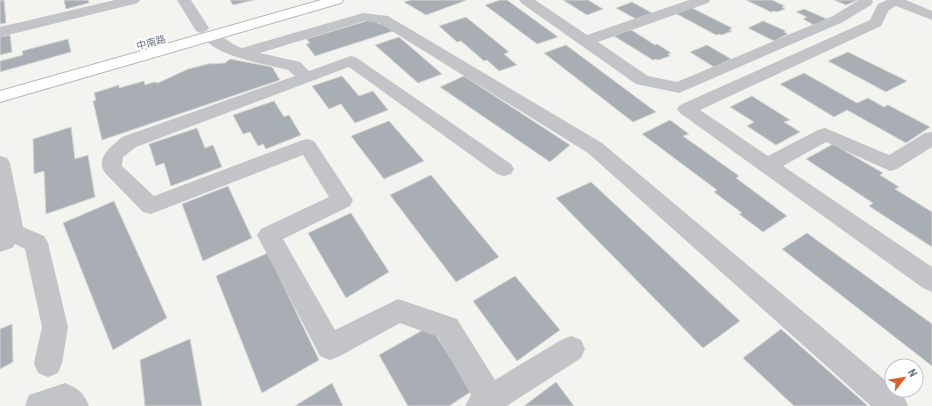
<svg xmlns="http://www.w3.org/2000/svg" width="932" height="406" font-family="'Roboto Condensed','Noto Sans SC',sans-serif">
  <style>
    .building { fill: #a8aeb4; stroke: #d5d5d3 }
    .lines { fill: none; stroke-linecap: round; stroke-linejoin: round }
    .major-casing { stroke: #b3b6b9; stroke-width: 2 }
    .minor { fill: #c2c4c8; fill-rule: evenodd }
    .major { fill: #fff; fill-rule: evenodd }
    .labels { text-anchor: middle; stroke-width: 4; stroke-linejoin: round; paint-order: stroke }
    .far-street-label { font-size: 10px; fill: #65717f; stroke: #fff }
  </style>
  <rect width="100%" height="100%" fill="#f3f4f0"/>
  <g class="building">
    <path d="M0,0H4L6,23L0,24Z"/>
    <path d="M64,0H88L89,3L66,9Z"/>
    <path d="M230,0H254L233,5Z"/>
    <path d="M411,0H467L426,15L404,2Z"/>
    <path d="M500,0H507L558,37L537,44L485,5Z"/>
    <path d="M563,0H588L603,9L587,15Z"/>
    <path d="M746,0H772L785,6L782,7L785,9L777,12L774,11L771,12Z"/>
    <path d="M834,0H858L846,5Z"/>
    <path d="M632,2L652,13L636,19L616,8Z"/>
    <path d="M690,7L732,28L729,30L732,31L722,35L719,34L716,35L675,13Z"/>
    <path d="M804,9L827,19L814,25L803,19L807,17L796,12Z"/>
    <path d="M466,17L509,52L504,54L517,65L499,71L487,60L484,61L461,41L457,42L439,26Z"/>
    <path d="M373,19L379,24L385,23L393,31L315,56L306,44L310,43L306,39Z"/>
    <path d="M763,21L786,31L784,32L788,34L774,41L748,28Z"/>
    <path d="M629,30L633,31L655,45L657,44L671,53L668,54L670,56L658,60L656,59L653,60L614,36Z"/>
    <path d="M10,35L12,52L0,55V37Z"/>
    <path d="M399,37L442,74L418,83L375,45Z"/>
    <path d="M68,39L71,52L0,72V61L23,55L22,51Z"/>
    <path d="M566,45L656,112L633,122L544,53Z"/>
    <path d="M707,45L731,59L714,67L690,52Z"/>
    <path d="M848,52L907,81L886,92L828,61Z"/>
    <path d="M230,59L272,67L280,80L102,140L93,101L96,100L94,93L119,85V88L144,81L145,85L154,82L158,83L188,69L208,64L225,63Z"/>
    <path d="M804,73L857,103L868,98L884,107L888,105L930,127L906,143L847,110L834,117L780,84Z"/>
    <path d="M342,76L359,96L373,91L388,110L355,123L341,104L329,109L312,86Z"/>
    <path d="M464,76L570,145L550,162L440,87Z"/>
    <path d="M752,96L790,120L784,122L800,132L776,145L747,126L754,122L730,107Z"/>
    <path d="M274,101L284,117L289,115L301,135L266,149L263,144L258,146L250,132L243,134L233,115Z"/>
    <path d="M670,120L689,134L683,136L739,176L736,178L787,216L763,232L739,214L742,213L714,192L717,190L642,134Z"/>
    <path d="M389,121L424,161L384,179L351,136Z"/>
    <path d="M71,127L75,159L88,155L95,197L46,214L44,171L34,174L33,139Z"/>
    <path d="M197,128L205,148L213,145L222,167L171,186L164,163L156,166L149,144Z"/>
    <path d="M833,144L883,173L880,175L899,187L895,189L932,212V247L869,206L873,203L806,159Z"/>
    <path d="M431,175L499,257L456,282L390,195Z"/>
    <path d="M591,182L740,321L703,348L556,198Z"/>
    <path d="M228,186L252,238L203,261L182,204Z"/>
    <path d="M114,201L167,318L113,350L63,223Z"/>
    <path d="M351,213L389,272L346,298L308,233Z"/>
    <path d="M807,233L932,324V366L782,249Z"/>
    <path d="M268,253L319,360L262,393L216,276Z"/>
    <path d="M515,276L560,330L517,361L473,301Z"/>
    <path d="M12,324L13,362L0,369V329Z"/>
    <path d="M430,326L472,391L449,406H408L379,355Z"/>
    <path d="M781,329L868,406H794L743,358Z"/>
    <path d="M190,339L202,406H145L140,360Z"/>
    <path d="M556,382L574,406H524Z"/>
    <path d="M332,383L343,406H295Z"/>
  </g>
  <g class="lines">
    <defs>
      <path id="major" d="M321,0H343L341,3L0,102V91Z"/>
    </defs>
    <use href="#major" class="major-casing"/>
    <g class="minor">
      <path d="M115,0H140L138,3L0,37V27Z"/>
      <path d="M177,0H191L209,28L206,31L201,33L196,31Z"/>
      <path d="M519,0H535L587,35L689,0H710L708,3L598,42L648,76L677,82L833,16L859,0H872L873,2L871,5L843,22L679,93L636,84L521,3Z"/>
      <path d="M887,0H906L932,11V20L896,6L889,10L881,26L700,110L768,156L818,130L825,128L889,155L925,133L932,132V147L897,169L890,171L826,142L783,166L932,267V292L923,288L680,113L677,109L680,105L870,20L878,4Z"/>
      <path d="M363,13L388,16L602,143L892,386V390C902,390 905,398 908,406H871L588,153L379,23L364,21L260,53L300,62L309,71L345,58L351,56L357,58L511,164L514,169L511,174L504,176L497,174L349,67L136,147L123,157L122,166L154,196L300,141L307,139L314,141L353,200L350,206L283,239L335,330L398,299L457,319L495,380L561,340L571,336L581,340L585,349L581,358L507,406H465L471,395L438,337L400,323L340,356L330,360L320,356L257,235L261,229L329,197L303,155L151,214L143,212L105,173C95,157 111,147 122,137L295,76L288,70C265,64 217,57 203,37L206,34C220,30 229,45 242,48Z"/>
      <path d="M0,156L7,158L10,163L23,227L44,236L48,243L68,327L62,363L58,373L48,377L38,373L34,363L42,327L25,249L15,244L12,248L0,252Z"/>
      <path d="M65,383C78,388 84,393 89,406H25L29,395Z"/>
    </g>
    <use href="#major" class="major"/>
  </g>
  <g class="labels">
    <g class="far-street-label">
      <text transform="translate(151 42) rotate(-15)" y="4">中南路</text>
    </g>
  </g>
  <g transform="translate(904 378) rotate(59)"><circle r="19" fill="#ffffff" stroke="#c1c6cc"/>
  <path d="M0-3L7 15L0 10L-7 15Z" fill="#d7602d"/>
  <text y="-6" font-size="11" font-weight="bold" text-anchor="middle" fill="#65717f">N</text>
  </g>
</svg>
